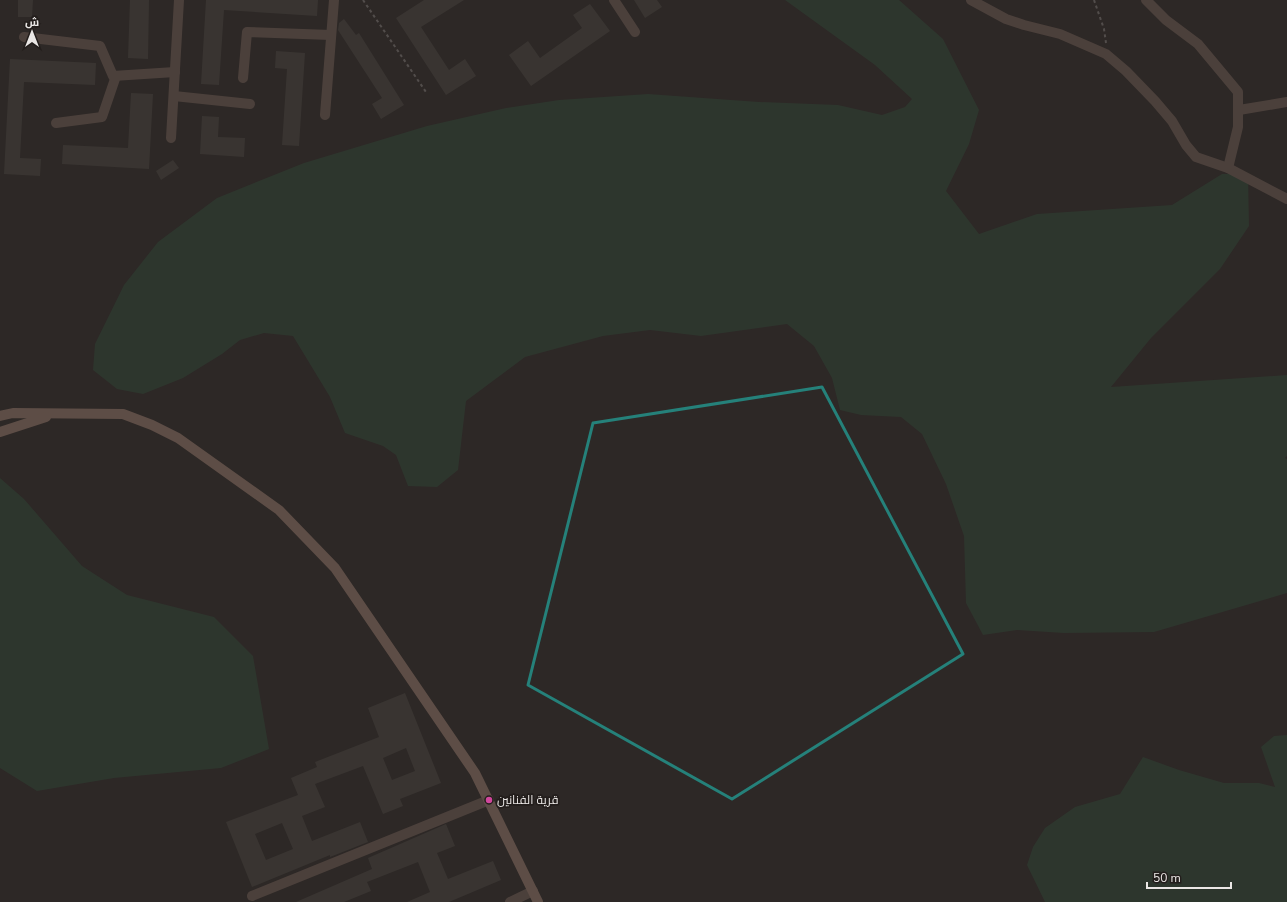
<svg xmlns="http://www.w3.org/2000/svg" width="1287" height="902" font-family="'Nunito Sans',Cairo,sans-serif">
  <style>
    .green { fill: #2e4736 }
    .building { fill: #47443f; fill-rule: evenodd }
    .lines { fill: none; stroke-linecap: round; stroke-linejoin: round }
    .path { stroke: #7f7b79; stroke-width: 2; stroke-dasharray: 3 3; stroke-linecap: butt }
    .minor { stroke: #705e55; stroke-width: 10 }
    .secondary { stroke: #987b6d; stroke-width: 10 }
    .marked { fill: none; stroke: #25817a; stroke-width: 3; stroke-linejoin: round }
    .hotel-dot { fill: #d1479c; stroke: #231e1c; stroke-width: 1.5 }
    .labels { text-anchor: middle; stroke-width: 3.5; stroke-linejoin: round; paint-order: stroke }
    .poi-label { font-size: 12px; fill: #eae7e5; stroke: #231e1c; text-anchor: start }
  </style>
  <rect width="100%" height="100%" fill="#2d2826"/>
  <g class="green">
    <path d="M785,0H899L943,39L979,110L969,144L946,191L979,234L1037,214L1172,205L1222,174H1248L1249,226L1220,269L1151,338L1111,387L1287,375V456L1285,458L1287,459V593L1154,632L1064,633L1017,630L983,635L966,603L964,536L946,484L922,434L901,417L861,415L840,410L832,378L814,346L787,324L701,336L650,330L603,336L525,357L466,401L458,470L437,487L408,486L396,455L383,446L345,433L330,397L293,336L264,333L240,340L222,354L183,378L143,394L117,389L93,370L95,344L124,285L158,242L217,198L304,163L427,126L506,108L559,100L648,94L759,102L838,105L882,115L905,107L912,99L875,65Z"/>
    <path d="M0,478L24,499L82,566L127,595L214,617L253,656L269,749L221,768L114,778L37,791L0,768Z"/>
    <path d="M1287,735V902H1045L1027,865L1033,847L1045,828L1075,807L1120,794L1143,757L1179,770L1224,783H1259L1275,787L1261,747L1274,736Z"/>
  </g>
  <g class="building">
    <path d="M18,0H33L32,17H18Z"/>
    <path d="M130,0H149L148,59L128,58Z"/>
    <path d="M206,0H318L317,16L224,10L219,85L201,84Z"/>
    <path d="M424,0H464L421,27L449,70L465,59L476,76L446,95L396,18Z"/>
    <path d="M634,0H657L662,7L645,18Z"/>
    <path d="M590,4L610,31L531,86L509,55L528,41L540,58L582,28L573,15Z"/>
    <path d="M344,19L356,35L359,33L404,105L381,119L372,104L382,98L338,30L339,23Z"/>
    <path d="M276,51L305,53L299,146L282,145L287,69L275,68Z"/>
    <path d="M10,59L96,63L95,85L24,82L20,158L41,159L40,176L4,174Z"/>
    <path d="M131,93L153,94L149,169L62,164L63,145L128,148Z"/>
    <path d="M202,116L219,117L218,137L245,138L244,157L200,154Z"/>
    <path d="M173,160L179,168L161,180L156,171Z"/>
    <path d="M405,693L441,783L400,799L403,806L383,814L363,766L315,784L325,807L302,816L312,841L360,822L368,842L330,857V855L252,887L226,822L298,795L291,778L317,767L315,762L379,737L368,708ZM406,748L415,771L392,780L383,758ZM282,823L293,849L266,860L255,834Z"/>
    <path d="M446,824L455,846L437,853L448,879L493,861L501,880L449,902H407L430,892L418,862L367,882L371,891L344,902H296L372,869L368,858Z"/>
  </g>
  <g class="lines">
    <g class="path">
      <path d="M363,0L426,92"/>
      <path d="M1094,0L1104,29L1106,43"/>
    </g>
    <g class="minor">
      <path d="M614,0L635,32"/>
      <path d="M971,0L1006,19L1024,25L1060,34L1106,54L1126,71L1155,101L1172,121L1186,145L1196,157L1228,168L1287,199"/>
      <path d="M1146,0L1166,20L1198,44L1238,92V127L1228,168"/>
      <path d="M24,37L100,46L113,76L175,72"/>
      <path d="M243,78L247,32L331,35"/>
      <path d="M174,96L250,104"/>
      <path d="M1239,110L1287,102"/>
      <path d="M325,115L334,0"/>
      <path d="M56,123L102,117L116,76"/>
      <path d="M171,138L179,0"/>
      <path d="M252,896L489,800"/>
      <path d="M510,902L533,891"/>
    </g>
    <g class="secondary">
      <path d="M0,416L13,413L123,414L152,425L178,438L279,510L335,568L475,773L538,902"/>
      <path d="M0,432L46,417"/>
    </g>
  </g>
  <path d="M0 0H1287V902H0ZM822,387L963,654L732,799L528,685L593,423Z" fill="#2d2826" fill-opacity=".55" fill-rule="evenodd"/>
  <path class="marked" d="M822,387L963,654L732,799L528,685L593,423Z"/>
  <circle class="hotel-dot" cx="489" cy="800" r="4"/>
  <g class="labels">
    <g class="poi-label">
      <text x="497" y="804">قرية الفنانين</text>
    </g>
  </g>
  <g transform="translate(32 32)" stroke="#231e1c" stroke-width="3" paint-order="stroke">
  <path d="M0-3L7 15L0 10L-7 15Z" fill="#eae7e5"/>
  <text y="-6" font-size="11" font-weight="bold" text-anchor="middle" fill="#eae7e5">ش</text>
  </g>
  <path d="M1147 882v6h84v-6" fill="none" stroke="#eae7e5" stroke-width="2"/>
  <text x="1153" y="882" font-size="12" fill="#eae7e5" stroke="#231e1c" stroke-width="3" paint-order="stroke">50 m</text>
</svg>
